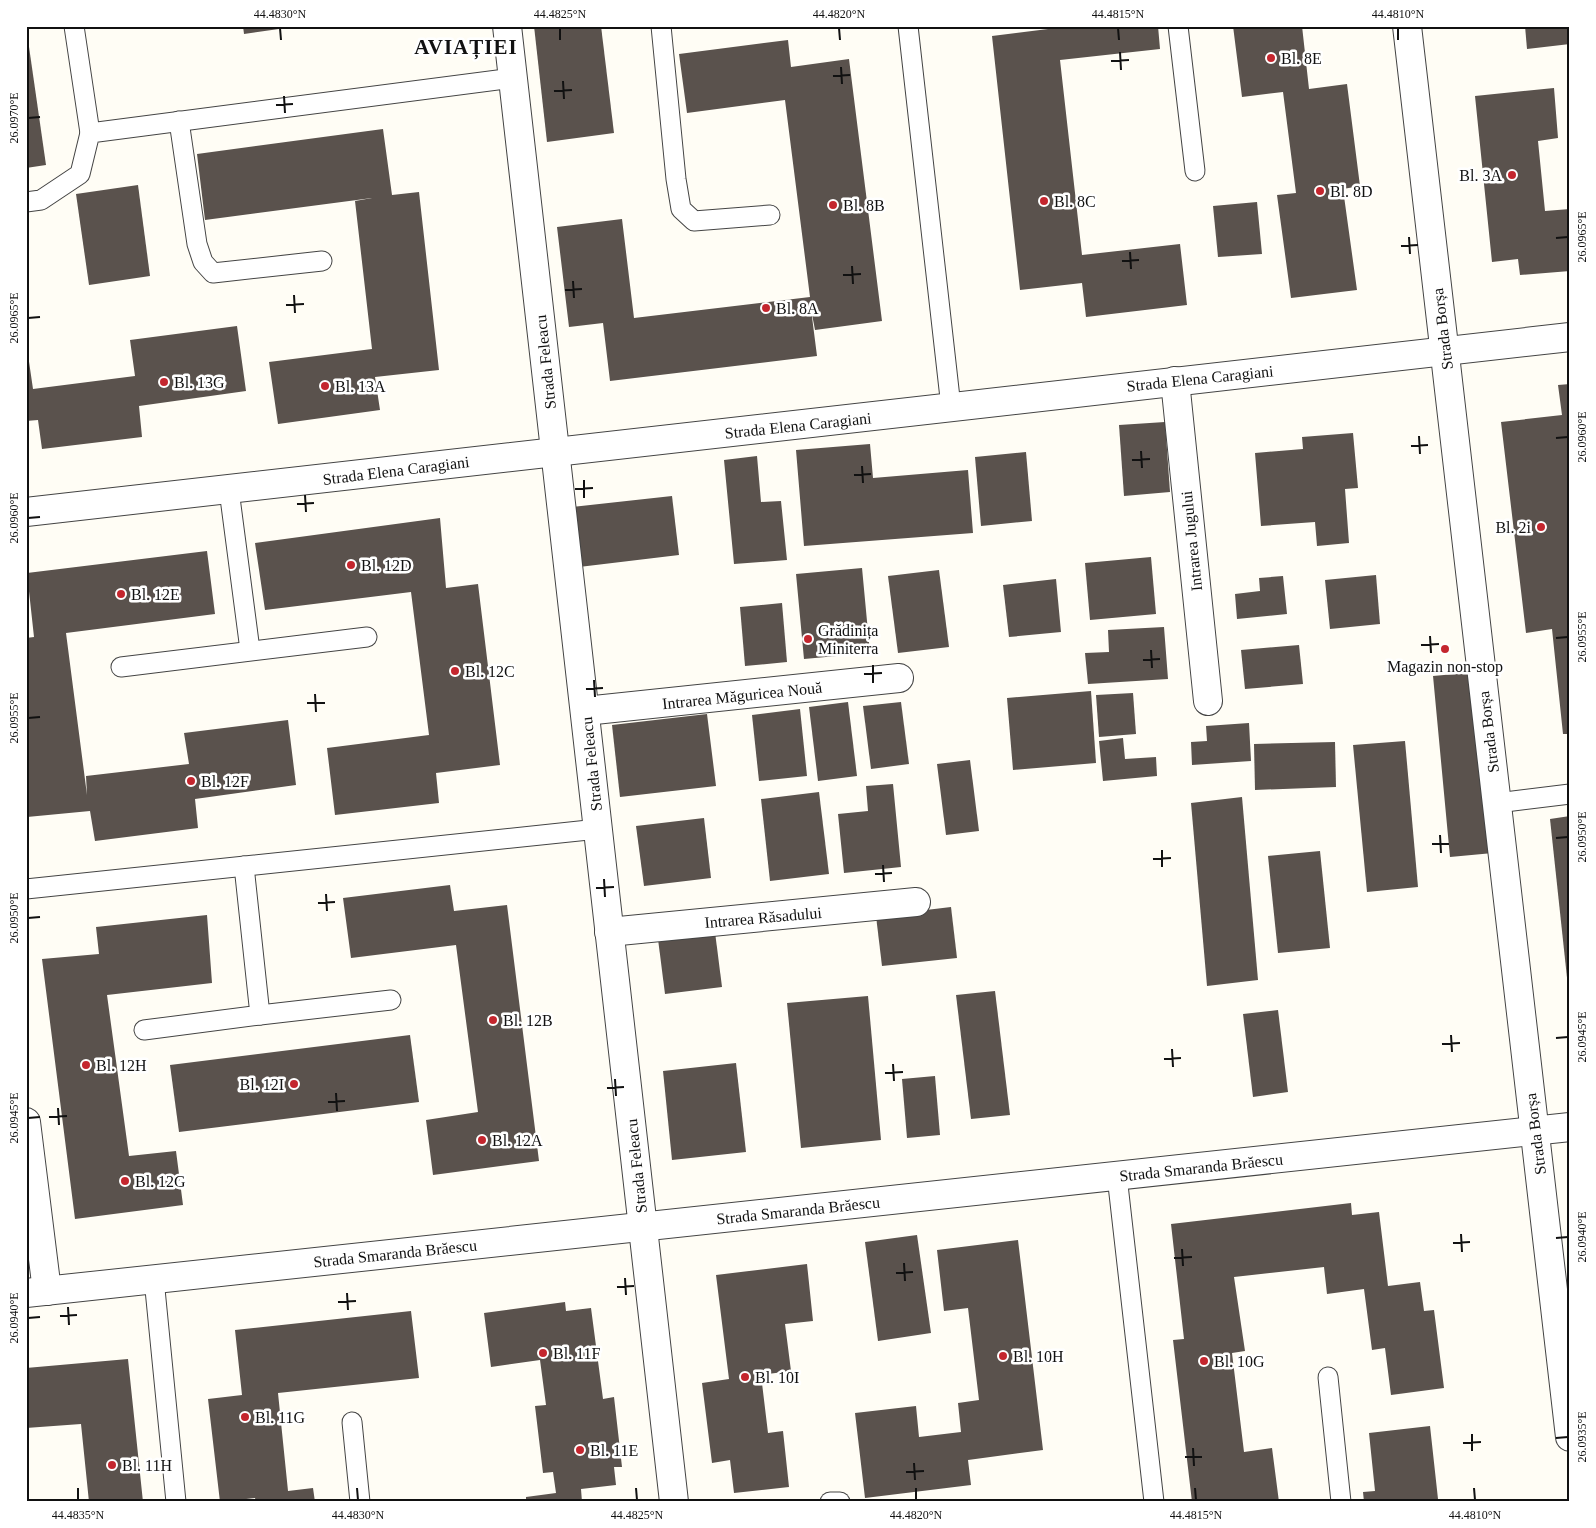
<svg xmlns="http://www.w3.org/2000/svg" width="1596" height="1528" font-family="'Times New Roman',serif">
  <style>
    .building { fill: #5a524d }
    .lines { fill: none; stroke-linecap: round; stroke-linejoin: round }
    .lane-casing { stroke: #444; stroke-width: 21 }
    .street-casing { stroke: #444; stroke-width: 30 }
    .lane { stroke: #fff; stroke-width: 19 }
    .street { stroke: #fff; stroke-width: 28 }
    .ticks { fill: none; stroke: #111; stroke-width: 2 }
    .poi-dot { fill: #c4262e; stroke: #fff; stroke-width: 2 }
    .labels { text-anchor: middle; stroke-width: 5; stroke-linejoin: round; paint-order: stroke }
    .poi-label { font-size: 16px; fill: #111; stroke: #fff; text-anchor: start }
    .street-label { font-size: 16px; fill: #111; stroke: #fff }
    .district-label { font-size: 21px; font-weight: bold; letter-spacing: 1px; fill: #111; stroke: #fff }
    .neatline { fill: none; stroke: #111; stroke-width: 2 }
    .ticks-label { font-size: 12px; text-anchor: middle; fill: #111 }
  </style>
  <rect width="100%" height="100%" fill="#fffdf5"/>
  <g class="building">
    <path d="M26,26L46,165L26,168Z"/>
    <path d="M243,26H293V27L244,34Z"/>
    <path d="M534,26H601L614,133L547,142Z"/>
    <path d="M1048,26H1158L1160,49L1060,60L1082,255L1180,244L1187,305L1086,317L1082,283L1020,290L992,36L1048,29Z"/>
    <path d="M1233,26H1302L1309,89L1347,84L1360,186L1343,189L1357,290L1291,298L1277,195L1296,193L1283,92L1242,97Z"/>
    <path d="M1525,26H1570V44L1527,49Z"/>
    <path d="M788,40L791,67L849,59L882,321L815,330L811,309L817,356L610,381L603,323L569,327L557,227L622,219L634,318L810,297L785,100L687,113L679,54Z"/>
    <path d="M1554,88L1558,138L1538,141L1545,211L1570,209V271L1520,275L1518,259L1492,262L1475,96Z"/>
    <path d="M383,129L392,195L419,192L439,370L375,377L380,410L278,424L269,362L372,349L355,201L372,198L205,220L197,154Z"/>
    <path d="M138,185L150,276L89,285L76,194Z"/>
    <path d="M1257,202L1262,254L1218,257L1213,206Z"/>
    <path d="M237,326L246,391L139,406L142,437L42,449L38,420L26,421V341L33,389L135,376L130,340Z"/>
    <path d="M1570,384V446L1567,447L1570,474V734H1563L1552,629L1526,633L1501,422L1562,415L1558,385Z"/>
    <path d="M1165,422L1170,492L1124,496L1119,425Z"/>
    <path d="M1353,433L1358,488L1345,489L1349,543L1317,546L1315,522L1261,526L1255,453L1303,449L1302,437Z"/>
    <path d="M870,444L873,478L968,470L973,533L804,546L796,450Z"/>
    <path d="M1026,452L1032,521L981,526L975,457Z"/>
    <path d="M757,456L761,502L781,501L787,560L734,564L724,460Z"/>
    <path d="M672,496L679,555L579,567L572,507Z"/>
    <path d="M440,518L446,588L478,584L500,765L436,773L439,803L335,815L327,748L429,735L411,592L265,610L255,543Z"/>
    <path d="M207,551L215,614L66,633L87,795L86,776L189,764L184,733L288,720L296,785L195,799L198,828L95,841L90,811L27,817L26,638L34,637L27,573Z"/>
    <path d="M1151,557L1156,614L1090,620L1085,563Z"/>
    <path d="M862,568L870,653L804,659L796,574Z"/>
    <path d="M939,570L949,647L898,653L888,576Z"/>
    <path d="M1376,575L1380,624L1330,629L1325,580Z"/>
    <path d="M1283,576L1287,614L1237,619L1235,594L1260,591L1259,578Z"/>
    <path d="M1056,579L1061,632L1009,637L1003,585Z"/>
    <path d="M782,603L787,662L745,666L740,607Z"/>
    <path d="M1164,627L1168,679L1088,684L1085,653L1109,652L1108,630Z"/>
    <path d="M1299,645L1303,684L1245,689L1241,650Z"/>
    <path d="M1477,672L1493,853L1450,857L1433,676Z"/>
    <path d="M1091,691L1096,763L1013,770L1007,698Z"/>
    <path d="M1133,693L1136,734L1099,737L1096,695Z"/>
    <path d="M848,702L857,776L818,781L809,707Z"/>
    <path d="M901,702L909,764L871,769L863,706Z"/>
    <path d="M800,709L807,776L759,781L752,715Z"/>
    <path d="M707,714L716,786L620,797L612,725Z"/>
    <path d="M1249,723L1251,761L1192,765L1191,742L1207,741L1206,726Z"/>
    <path d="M1123,738L1125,759L1156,757L1157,776L1103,781L1099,741Z"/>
    <path d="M1405,741L1418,887L1367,892L1353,745Z"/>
    <path d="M1335,742L1336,787L1255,790L1254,744Z"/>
    <path d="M970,760L979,831L946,835L937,764Z"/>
    <path d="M893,784L901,867L844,873L838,814L868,811L866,786Z"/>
    <path d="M819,792L829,874L770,881L761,799Z"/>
    <path d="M1242,797L1258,980L1207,986L1191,803Z"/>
    <path d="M1570,816V987H1568L1550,819Z"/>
    <path d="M704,818L711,878L644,886L636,826Z"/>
    <path d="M1320,851L1330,948L1278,953L1268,856Z"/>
    <path d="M450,885L454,911L507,905L539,1161L433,1175L426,1120L478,1112L456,945L351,958L343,898Z"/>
    <path d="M951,907L957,958L882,966L876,916Z"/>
    <path d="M207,915L212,983L107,995L129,1156L176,1151L183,1205L75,1219L42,959L99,954L96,927Z"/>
    <path d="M715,932L722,987L665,994L658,939Z"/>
    <path d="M995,991L1010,1115L971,1119L956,995Z"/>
    <path d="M868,996L881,1140L801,1148L787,1003Z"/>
    <path d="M1278,1010L1288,1092L1253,1097L1243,1014Z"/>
    <path d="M410,1035L419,1102L179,1132L170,1065Z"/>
    <path d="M736,1063L746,1152L672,1160L663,1071Z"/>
    <path d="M935,1076L940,1135L907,1138L902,1079Z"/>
    <path d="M1351,1203L1352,1215L1379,1212L1388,1286L1420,1282L1424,1311L1434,1310L1444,1388L1391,1395L1385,1348L1372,1350L1364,1289L1327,1294L1324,1267L1234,1277L1245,1351L1232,1353L1244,1452L1272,1448L1279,1502H1192L1173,1340L1184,1339L1171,1224Z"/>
    <path d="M917,1235L931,1333L878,1341L865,1242Z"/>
    <path d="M1018,1240L1043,1450L968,1460L971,1485L865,1498L855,1413L916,1406L919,1437L961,1432L958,1403L979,1400L968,1308L944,1311L937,1250Z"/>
    <path d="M807,1264L813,1321L785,1324L791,1371L761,1375L768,1433L783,1431L789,1487L734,1493L730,1460L712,1463L702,1383L729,1379L716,1275Z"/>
    <path d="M565,1302L566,1311L591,1308L603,1399L614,1397L622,1467H614L616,1485L581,1489L582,1502H526V1497L556,1493L553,1472L543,1473L535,1406L546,1405L540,1360L491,1367L484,1313Z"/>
    <path d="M411,1311L419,1378L278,1393L288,1491L313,1488L315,1502H256L255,1498L220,1502L208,1399L242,1395L235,1330Z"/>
    <path d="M128,1359L143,1502H89L81,1424L26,1428V1368Z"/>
    <path d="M1430,1426L1438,1499L1419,1502H1364L1363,1492L1375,1491L1369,1433Z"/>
  </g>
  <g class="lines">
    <defs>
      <g id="lane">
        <path d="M74,26L90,133"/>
        <path d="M661,26L676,179L681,209L694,221L770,215"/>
        <path d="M908,26L951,407"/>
        <path d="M1178,26L1195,171"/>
        <path d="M179,121L197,244L203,262L213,273L322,261"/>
        <path d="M26,202L41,200L80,174L90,133L513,78"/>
        <path d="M229,490L250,650"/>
        <path d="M121,667L367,637"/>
        <path d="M1497,803L1570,794"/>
        <path d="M26,889L598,829"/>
        <path d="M260,1015L391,1000"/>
        <path d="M144,1030L260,1015L244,866"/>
        <path d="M1117,1176L1154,1502"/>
        <path d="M154,1279L176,1502"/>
        <path d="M1328,1377L1341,1502"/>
        <path d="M352,1422L360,1502"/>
        <path d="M830,1502H840"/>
      </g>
      <g id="street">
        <path d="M507,26L674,1502"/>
        <path d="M1407,26L1570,1437"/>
        <path d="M1175,381L1208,701"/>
        <path d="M26,512L1570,337"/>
        <path d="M585,711L899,678"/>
        <path d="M609,932L916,902"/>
        <path d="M26,1122L47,1291"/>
        <path d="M26,1293L1570,1127"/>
      </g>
    </defs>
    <use href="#lane" class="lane-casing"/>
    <use href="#street" class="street-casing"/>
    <use href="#lane" class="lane"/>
    <use href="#street" class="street"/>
  </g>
  <path class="ticks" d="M280,28L281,40M560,28V40M839,28L840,40M1118,28L1119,40M1398,28V40M1120,52L1121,70M1111,61L1129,60M841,67L842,84M833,76L850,75M563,81L564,99M554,91L572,90M284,96L285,113M276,105L293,104M28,118L40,117M1409,237L1410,254M1556,238L1568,237M1401,246L1418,245M1130,252L1131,269M1122,261L1139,260M852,266L853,284M843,275L861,274M573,281L574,298M565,290L582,289M294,295L295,313M286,305L304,304M28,318L40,317M1419,436L1420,454M1556,438L1568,437M1411,446L1428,445M1141,451L1142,468M1132,460L1150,459M862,466L863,483M854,475L871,474M584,480V498M575,489L593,488M305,495L306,512M297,504L314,503M28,518L40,517M1430,636L1431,653M1556,638L1568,637M1421,645L1439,644M1151,650L1152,668M1143,660L1160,659M873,665V683M864,674L882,673M594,680L595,697M586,689L603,688M315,694L316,712M307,703H325M28,718L40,717M1440,835L1441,853M1556,838L1568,837M1432,844H1449M1162,850V867M1153,859L1171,858M883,865L884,882M875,874L892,873M604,879L605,897M596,888L614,887M326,894L327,911M318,903L335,902M28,918L40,917M1451,1035L1452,1052M1556,1038L1568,1037M1442,1044L1460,1043M1172,1049L1173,1067M1164,1059L1181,1058M893,1064L894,1081M885,1073L903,1072M615,1079L616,1096M607,1088L624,1087M336,1093L337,1111M328,1102L345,1101M58,1108L59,1125M49,1117L67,1116M28,1118L40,1117M1461,1234L1462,1252M1556,1238L1568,1237M1453,1243L1470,1242M1182,1249L1183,1266M1174,1258L1192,1257M904,1263L905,1281M896,1273L913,1272M625,1278L626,1295M617,1287L634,1286M347,1293L348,1310M338,1302L356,1301M68,1307L69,1325M60,1316L77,1315M28,1318L40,1317M1472,1434V1451M1556,1438L1568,1437M1463,1443L1481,1442M1193,1448L1194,1466M1185,1457H1202M914,1463L915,1480M906,1472L924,1471M78,1488V1500M357,1488L358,1500M636,1488L637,1500M916,1488V1500M1195,1488L1196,1500M1474,1488L1475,1500"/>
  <g class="poi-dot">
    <circle cx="1271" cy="58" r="5"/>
    <circle cx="1512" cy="175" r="5"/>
    <circle cx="1320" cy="191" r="5"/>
    <circle cx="1044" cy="201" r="5"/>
    <circle cx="833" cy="205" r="5"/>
    <circle cx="766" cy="308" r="5"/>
    <circle cx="164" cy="382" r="5"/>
    <circle cx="325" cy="386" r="5"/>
    <circle cx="1541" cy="527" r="5"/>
    <circle cx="351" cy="565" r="5"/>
    <circle cx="121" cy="594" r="5"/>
    <circle cx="808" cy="639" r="5"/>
    <circle cx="1445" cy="649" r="5"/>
    <circle cx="455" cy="671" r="5"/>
    <circle cx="191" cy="781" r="5"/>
    <circle cx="493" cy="1020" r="5"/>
    <circle cx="86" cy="1065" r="5"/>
    <circle cx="294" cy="1084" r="5"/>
    <circle cx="482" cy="1140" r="5"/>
    <circle cx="125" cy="1181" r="5"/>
    <circle cx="543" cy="1353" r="5"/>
    <circle cx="1003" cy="1356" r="5"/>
    <circle cx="1204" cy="1361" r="5"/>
    <circle cx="745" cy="1377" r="5"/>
    <circle cx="245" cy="1417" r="5"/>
    <circle cx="580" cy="1450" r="5"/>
    <circle cx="112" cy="1465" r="5"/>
  </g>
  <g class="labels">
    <g class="poi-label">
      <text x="1281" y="64">Bl. 8E</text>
      <text x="1502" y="181" text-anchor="end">Bl. 3A</text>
      <text x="1330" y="197">Bl. 8D</text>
      <text x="1054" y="207">Bl. 8C</text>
      <text x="843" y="211">Bl. 8B</text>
      <text x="776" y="314">Bl. 8A</text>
      <text x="174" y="388">Bl. 13G</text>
      <text x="335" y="392">Bl. 13A</text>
      <text x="1531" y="533" text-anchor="end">Bl. 2i</text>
      <text x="361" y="571">Bl. 12D</text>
      <text x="131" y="600">Bl. 12E</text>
      <text x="818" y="636">Grădinița<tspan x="818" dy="18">Miniterra</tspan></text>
      <text x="1445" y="672" text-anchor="middle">Magazin non-stop</text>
      <text x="465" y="677">Bl. 12C</text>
      <text x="201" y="787">Bl. 12F</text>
      <text x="503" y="1026">Bl. 12B</text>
      <text x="96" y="1071">Bl. 12H</text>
      <text x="284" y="1090" text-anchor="end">Bl. 12I</text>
      <text x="492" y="1146">Bl. 12A</text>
      <text x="135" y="1187">Bl. 12G</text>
      <text x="553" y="1359">Bl. 11F</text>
      <text x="1013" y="1362">Bl. 10H</text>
      <text x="1214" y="1367">Bl. 10G</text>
      <text x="755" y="1383">Bl. 10I</text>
      <text x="255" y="1423">Bl. 11G</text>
      <text x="590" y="1456">Bl. 11E</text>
      <text x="122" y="1471">Bl. 11H</text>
    </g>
    <g class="street-label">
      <text transform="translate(1442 329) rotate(-97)" y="6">Strada Borșa</text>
      <text transform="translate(545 362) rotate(-96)" y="6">Strada Feleacu</text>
      <text transform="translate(1200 378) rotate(-6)" y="6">Strada Elena Caragiani</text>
      <text transform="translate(798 425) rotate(-6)" y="6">Strada Elena Caragiani</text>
      <text transform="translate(396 470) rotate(-7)" y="6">Strada Elena Caragiani</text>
      <text transform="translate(1191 541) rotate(-96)" y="6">Intrarea Jugului</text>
      <text transform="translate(742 695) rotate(-6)" y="6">Intrarea Măguricea Nouă</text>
      <text transform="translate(1488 732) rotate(-97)" y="6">Strada Borșa</text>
      <text transform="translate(591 764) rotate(-96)" y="6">Strada Feleacu</text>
      <text transform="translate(763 917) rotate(-5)" y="6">Intrarea Răsadului</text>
      <text transform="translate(1535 1134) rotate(-97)" y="6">Strada Borșa</text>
      <text transform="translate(636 1166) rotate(-96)" y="6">Strada Feleacu</text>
      <text transform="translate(1201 1167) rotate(-6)" y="6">Strada Smaranda Brăescu</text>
      <text transform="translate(798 1210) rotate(-6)" y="6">Strada Smaranda Brăescu</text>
      <text transform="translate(395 1253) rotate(-6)" y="6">Strada Smaranda Brăescu</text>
    </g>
    <g class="district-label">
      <text x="466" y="54">AVIAȚIEI</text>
    </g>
  </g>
  <rect width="1596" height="1528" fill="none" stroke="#ffffff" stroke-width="55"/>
  <rect x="28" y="28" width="1540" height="1472" class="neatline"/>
  <g class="ticks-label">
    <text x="280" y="18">44.4830°N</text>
    <text x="560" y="18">44.4825°N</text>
    <text x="839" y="18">44.4820°N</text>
    <text x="1118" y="18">44.4815°N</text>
    <text x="1398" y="18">44.4810°N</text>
    <text transform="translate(14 118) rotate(-90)" y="4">26.0970°E</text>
    <text transform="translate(1582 237) rotate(-90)" y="4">26.0965°E</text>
    <text transform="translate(14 318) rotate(-90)" y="4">26.0965°E</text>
    <text transform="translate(1582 437) rotate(-90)" y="4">26.0960°E</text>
    <text transform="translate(14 518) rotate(-90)" y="4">26.0960°E</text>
    <text transform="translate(1582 637) rotate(-90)" y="4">26.0955°E</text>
    <text transform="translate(14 718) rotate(-90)" y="4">26.0955°E</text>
    <text transform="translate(1582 837) rotate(-90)" y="4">26.0950°E</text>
    <text transform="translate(14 918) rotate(-90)" y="4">26.0950°E</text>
    <text transform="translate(1582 1037) rotate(-90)" y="4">26.0945°E</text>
    <text transform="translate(14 1118) rotate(-90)" y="4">26.0945°E</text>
    <text transform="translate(1582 1237) rotate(-90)" y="4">26.0940°E</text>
    <text transform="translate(14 1318) rotate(-90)" y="4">26.0940°E</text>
    <text transform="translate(1582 1437) rotate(-90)" y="4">26.0935°E</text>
    <text x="78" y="1519">44.4835°N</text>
    <text x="358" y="1519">44.4830°N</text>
    <text x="637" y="1519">44.4825°N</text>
    <text x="916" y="1519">44.4820°N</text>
    <text x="1196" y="1519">44.4815°N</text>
    <text x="1475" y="1519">44.4810°N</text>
  </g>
</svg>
